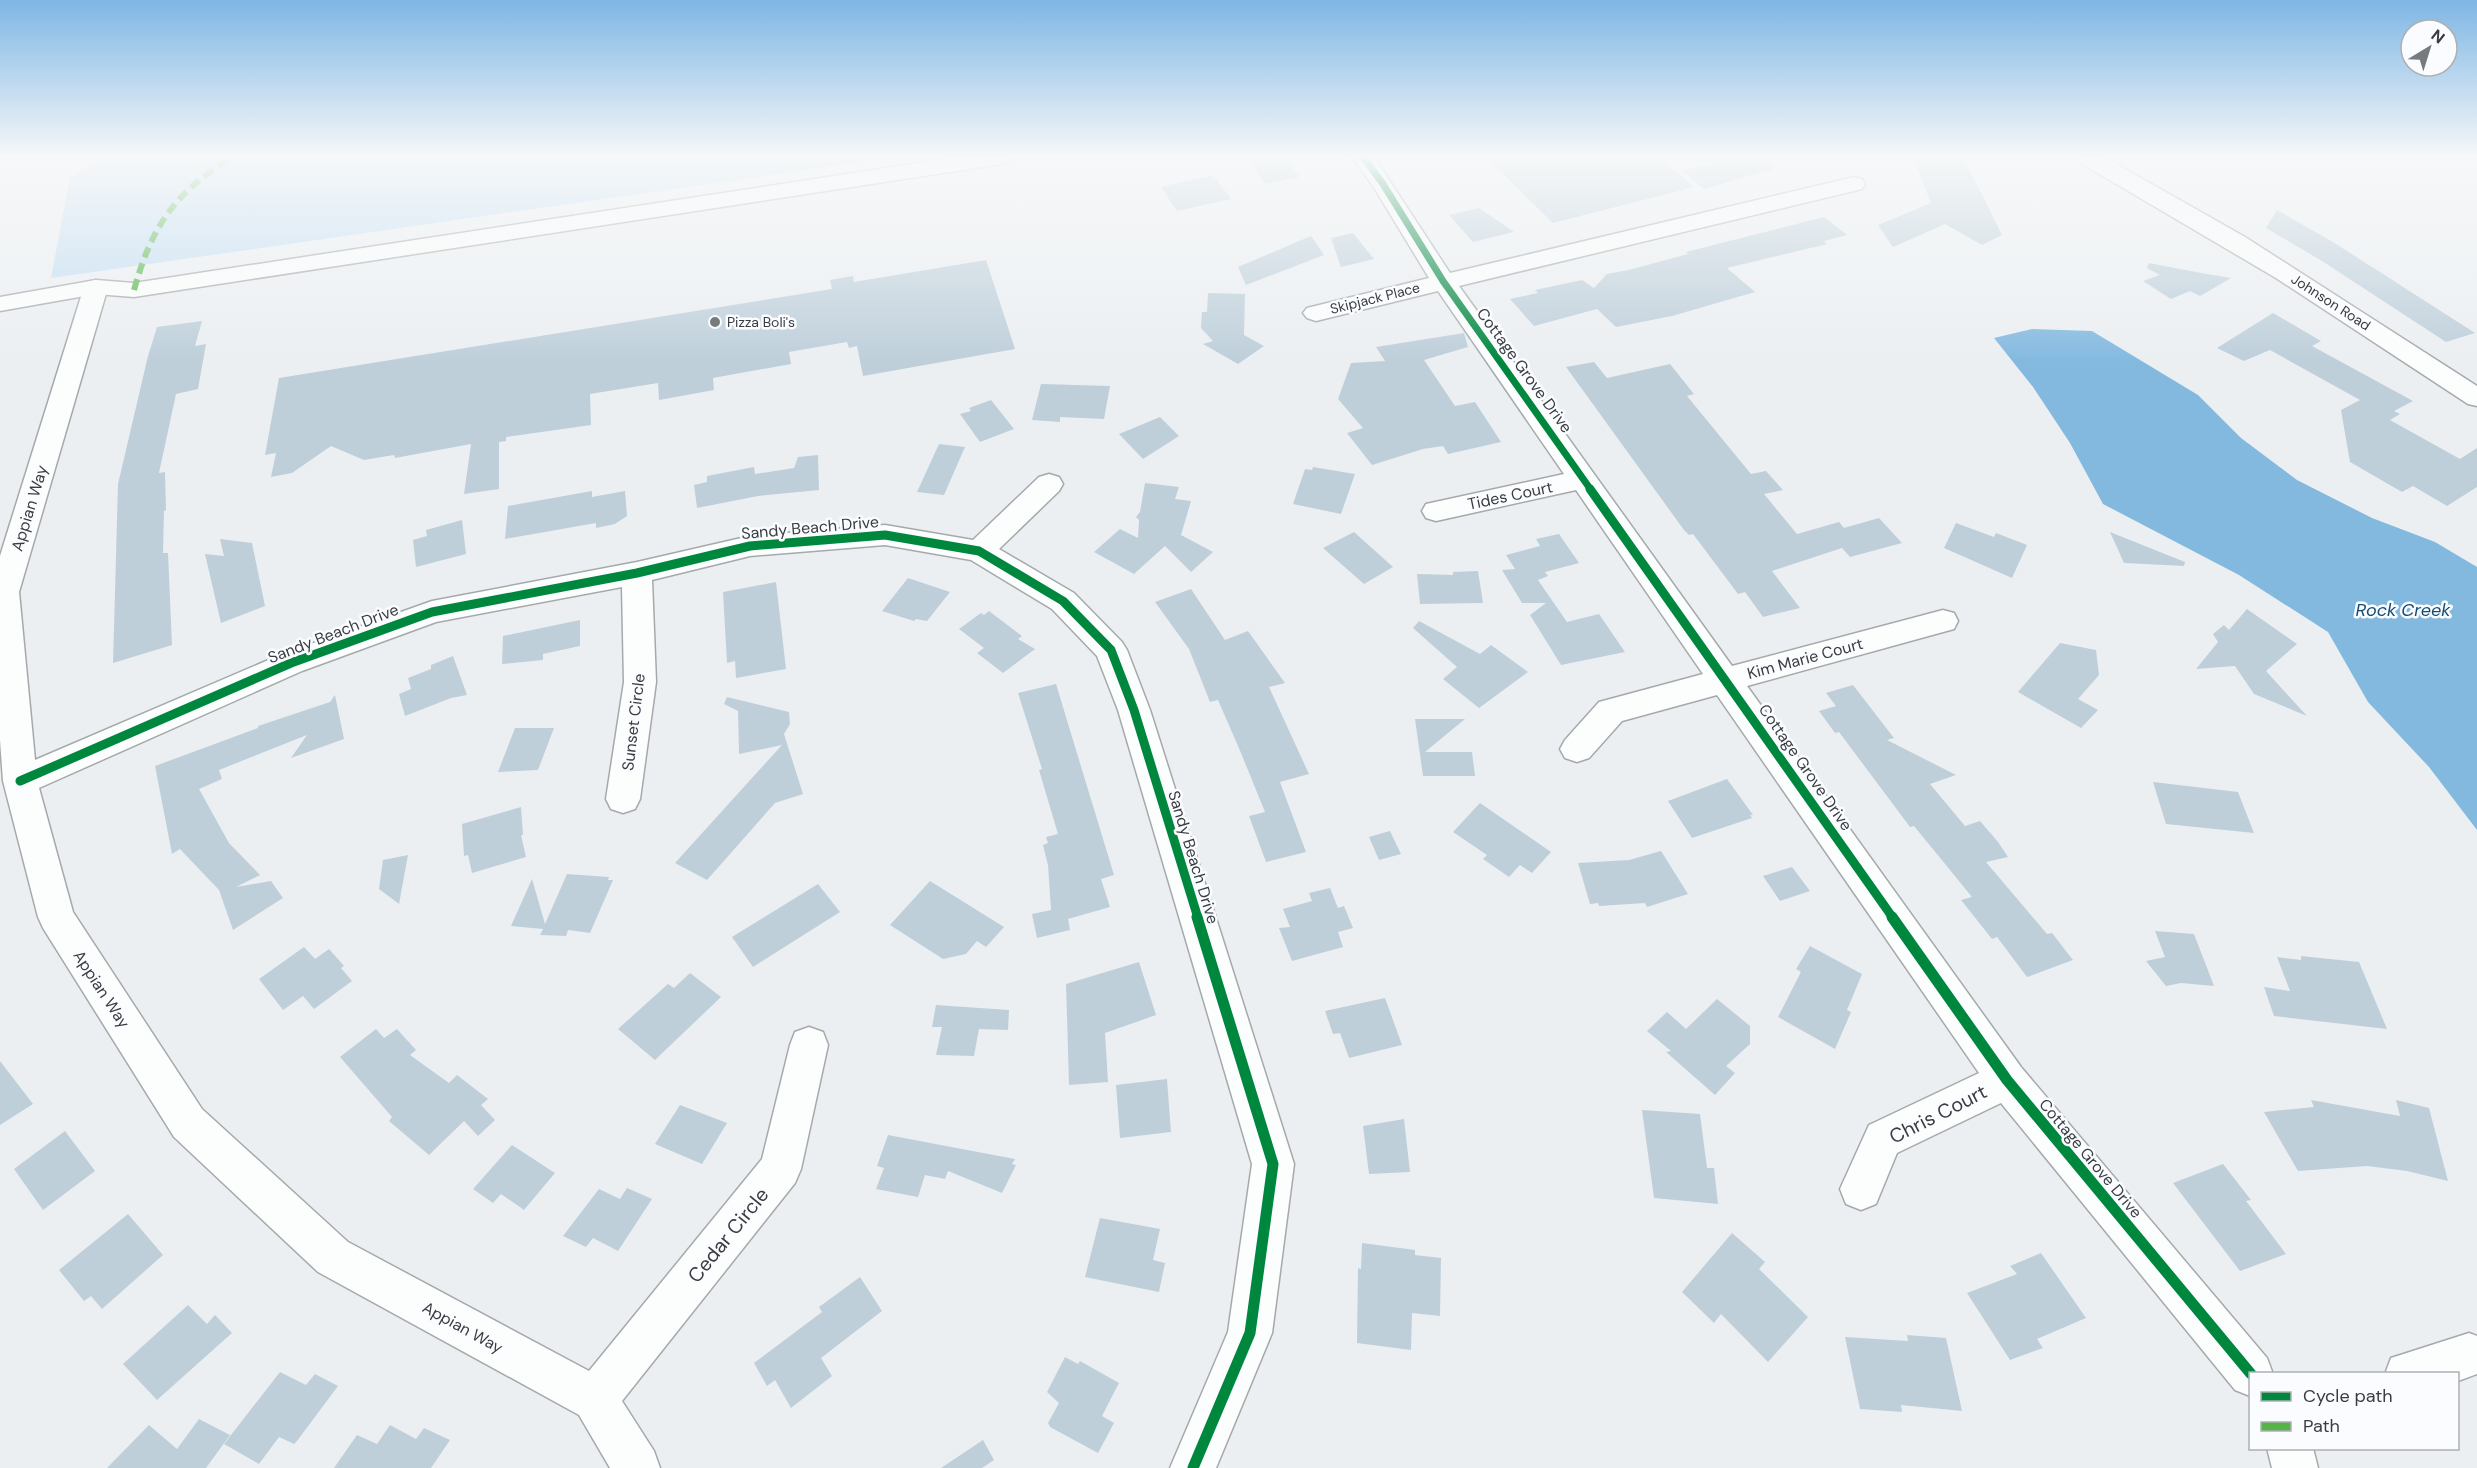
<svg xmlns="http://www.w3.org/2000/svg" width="2477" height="1468" font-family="'DM Sans',sans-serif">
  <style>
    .green { fill: #c3ddf1 }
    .water { fill: #83b9df }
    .building { fill: #becfda }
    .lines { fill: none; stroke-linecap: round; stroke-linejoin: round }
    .street-casing { stroke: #a6a9ab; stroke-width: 3 }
    .primary-casing { stroke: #a6a9ab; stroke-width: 3 }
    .street { fill: #fcfdfd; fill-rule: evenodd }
    .primary { fill: #fcfdfd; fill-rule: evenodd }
    .quiet { stroke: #56b347; stroke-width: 6; stroke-dasharray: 11 6; stroke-linecap: butt }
    .cycleway-far2-casing { stroke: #fafcff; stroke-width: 10 }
    .cycleway-far1-casing { stroke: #fafcff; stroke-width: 13 }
    .cycleway-casing { stroke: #fafcff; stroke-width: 15 }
    .cycleway-far2 { stroke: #00873e; stroke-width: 7 }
    .cycleway-far1 { stroke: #00873e; stroke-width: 9 }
    .cycleway { stroke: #00873e; stroke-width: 11 }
    .poi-dot { fill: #787b7e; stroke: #fafcff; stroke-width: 2 }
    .labels { text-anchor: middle; stroke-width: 5; stroke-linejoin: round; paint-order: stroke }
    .far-street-label { font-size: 14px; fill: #3a3d3f; stroke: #fafcff }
    .far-poi-label { font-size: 14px; fill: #3a3d3f; stroke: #fafcff; text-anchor: start }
    .street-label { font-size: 16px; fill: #3a3d3f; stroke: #fafcff }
    .water-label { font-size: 18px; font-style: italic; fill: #144d71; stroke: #fafcff }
    .near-street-label { font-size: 20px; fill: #3a3d3f; stroke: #fafcff }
  </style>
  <rect width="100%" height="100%" fill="#eceff2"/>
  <path class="green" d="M113,157H897L51,278L70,177Z"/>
  <path class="water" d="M2032,329L2092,331L2198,395L2241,438L2297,480L2372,518L2435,542L2477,567V830L2429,767L2368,702L2328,632L2239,575L2103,504L2070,443L2033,387L1994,338Z"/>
  <g class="building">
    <path d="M1248,157H1286L1299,177L1265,184Z"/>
    <path d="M1486,157H1659L1694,187L1553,223Z"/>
    <path d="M1747,157H1770L1773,169L1704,189L1682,171Z"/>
    <path d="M1913,157H1963L2002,235L1982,245L1945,224L1893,247L1878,225L1931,203Z"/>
    <path d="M1213,175L1231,199L1177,211L1161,187Z"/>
    <path d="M1479,208L1514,232L1473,242L1449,215Z"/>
    <path d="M2277,210L2333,242L2475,333L2446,342L2322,261L2266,228Z"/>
    <path d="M1824,217L1847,235L1824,241L1827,244L1727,268L1755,292L1672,316L1616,327L1597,309L1534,326L1510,299L1538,293L1535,290L1582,280L1594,288L1607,274L1629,270L1688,254L1686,252Z"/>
    <path d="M1353,233L1374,259L1341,267L1331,238Z"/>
    <path d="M1311,236L1324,255L1246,285L1238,267Z"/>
    <path d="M986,260L1015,349L863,376L857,346L849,348L847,342L789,352L791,364L713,378L714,390L659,400L658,383L590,394L591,425L506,437V441L499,442V489L464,494L471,444L395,458L394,455L364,460L331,446L292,473L271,477L276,453L265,455L279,378L832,289L830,280L853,276L854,282Z"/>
    <path d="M2149,263L2201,273L2231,278L2200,296L2190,291L2171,299L2143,281L2160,275L2147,268Z"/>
    <path d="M1208,293L1245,294L1244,335L1264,346L1238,364L1203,344L1213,341L1201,328L1202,312H1207Z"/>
    <path d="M2273,313L2321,341L2312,346L2413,401L2394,411L2400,414L2390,420L2460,459L2477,448V487L2447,506L2413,486L2402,492L2350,462L2341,410L2360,400L2270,350L2244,361L2217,348Z"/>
    <path d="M202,321L195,346L206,344L198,389L176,394L159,473L165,472L166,510L164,511L163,553H168L172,645L113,663L118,484L148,356L157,327Z"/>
    <path d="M1464,333L1468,347L1424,360L1455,406L1475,402L1501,442L1448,454L1443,446L1423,449L1372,465L1347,433L1363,428L1338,399L1351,363L1385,361L1376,347Z"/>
    <path d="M1594,362L1607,378L1670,364L1694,394L1687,396L1751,474L1766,471L1783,490L1764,494L1797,534L1839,522L1844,528L1879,518L1902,543L1850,557L1842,548L1772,571L1800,608L1763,617L1745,592L1738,594L1693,534L1689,535L1684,530L1566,367Z"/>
    <path d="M1041,384L1110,386L1104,419L1060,417V422L1032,420Z"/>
    <path d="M991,400L1014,429L980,442L960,414L971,411L969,408Z"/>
    <path d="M1160,417L1179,436L1143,459L1119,434Z"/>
    <path d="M939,444L965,447L944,495L917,492Z"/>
    <path d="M818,455L819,490L758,496L697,508L694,485L707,482V476L754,467L755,474L794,468L798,457Z"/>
    <path d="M1313,467L1355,474L1341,514L1293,504L1305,469L1312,470Z"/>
    <path d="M1145,483L1179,487L1175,499L1191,501L1181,535L1213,552L1191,572L1165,546L1134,574L1094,552L1120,529L1138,538L1139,520L1136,517L1140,512Z"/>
    <path d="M592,491V497L625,491L627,516L615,524L596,528V523L505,539L508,506Z"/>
    <path d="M462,520L466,554L416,567L413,540L427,536L426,530Z"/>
    <path d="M1956,523L1994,537L1996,533L2027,545L2012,578L1944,548Z"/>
    <path d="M1354,532L1393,567L1364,584L1323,548Z"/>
    <path d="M2110,532L2185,562L2184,566L2124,563Z"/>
    <path d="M1559,534L1579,563L1545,572L1548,576L1538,580L1567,622L1599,614L1625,652L1561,665L1530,615L1546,603H1522L1502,570L1515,569L1506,555L1540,546L1536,539Z"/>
    <path d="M220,539L252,543L265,606L221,623L205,554L224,556Z"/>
    <path d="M1478,571L1483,603L1420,604L1417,574L1453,575V572Z"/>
    <path d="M908,578L950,592L927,621L916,619L914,621L882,611Z"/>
    <path d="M776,582L786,669L736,678L735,661L727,663L723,592Z"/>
    <path d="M1191,589L1225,640L1248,631L1285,683L1269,687L1309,774L1280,782L1306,852L1266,862L1249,816L1265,812L1241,753L1218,700L1210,702L1189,649L1155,602Z"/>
    <path d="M2247,609L2297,644L2266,671L2307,716L2254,694L2235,666L2196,669L2218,642L2213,634L2224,625L2229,630Z"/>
    <path d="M989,611L1022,636L1018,639L1035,649L1003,673L977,653L984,648L959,629L981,613L984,615Z"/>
    <path d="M580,620V646L543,654V660L502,664L503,636Z"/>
    <path d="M1419,621L1480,654L1491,645L1528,672L1479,708L1443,679L1457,667L1413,628Z"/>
    <path d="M2060,643L2096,650L2099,675L2078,699L2098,710L2081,728L2018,692Z"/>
    <path d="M453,656L467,695L451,698L405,716L399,694L411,689L408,678L431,669V665Z"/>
    <path d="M1056,684L1114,875L1101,879L1110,907L1068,919L1070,930L1037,938L1032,914L1051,910L1048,865L1043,845L1048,843L1046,837L1058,834L1039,770L1042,769L1018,693Z"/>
    <path d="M1853,685L1894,738L1887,740L1956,775L1930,784L1965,826L1980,821L1998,842L2008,857L1986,862L2047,934L2052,933L2073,960L2027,977L1997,937L1992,939L1961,900L1972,897L1914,826L1910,827L1839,732L1835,733L1819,711L1836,706L1826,693Z"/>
    <path d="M335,695L344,739L291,758L307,735L219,770L222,779L199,789L229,843L260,875L236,887L271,881L283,898L233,930L219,890L180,849L172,854L155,766L258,728V726L330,702Z"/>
    <path d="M727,697L789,712L790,724L784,734L803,794L775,803L707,880L675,863L782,745L739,754L738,711L724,704Z"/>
    <path d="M1415,719H1465L1425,752H1472L1475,776H1423Z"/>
    <path d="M515,728H554L538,770L498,772Z"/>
    <path d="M1727,779L1753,815H1750L1752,818L1692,838L1668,801Z"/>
    <path d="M2153,782L2238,792L2254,833L2166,824Z"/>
    <path d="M1480,803L1551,852L1532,873L1520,865L1509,877L1483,859L1487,855L1453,832Z"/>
    <path d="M521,807L523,835H521L526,857L472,873L468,855L464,856L462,824Z"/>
    <path d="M1390,831L1401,854L1379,860L1369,837Z"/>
    <path d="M1661,851L1688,894L1647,907L1645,903L1599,906L1598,903L1590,904L1578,863L1629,860Z"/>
    <path d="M408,855L399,904L379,889L383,860Z"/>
    <path d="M1792,867L1810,891L1780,901L1763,876Z"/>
    <path d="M567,874L609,877L608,880H613L590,933L568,930L566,936L540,935L543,929L511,926L532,879L545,924Z"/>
    <path d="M930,881L1004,927L986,947L977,941L966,954L943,959L890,925Z"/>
    <path d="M818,884L840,912L753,967L732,937Z"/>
    <path d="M1330,888L1338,908L1344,906L1353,928L1338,932L1343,947L1292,961L1279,928L1290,927L1283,909L1312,901L1309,893Z"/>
    <path d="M2155,931L2194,934L2214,986L2181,983L2166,986L2146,961L2165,957Z"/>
    <path d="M1810,946L1862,974L1847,1010L1851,1012L1835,1049L1778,1017L1801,972L1796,969Z"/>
    <path d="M304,947L315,959L329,949L344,966L341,968L352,981L314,1009L303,996L283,1010L259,979Z"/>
    <path d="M2301,956L2359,962L2387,1029L2274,1016L2264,987L2290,991L2277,957L2301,960Z"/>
    <path d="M1139,962L1156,1015L1105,1033L1108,1082L1069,1085L1066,984Z"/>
    <path d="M690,973L721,997L655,1060L618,1029L668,984L674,988Z"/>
    <path d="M1385,998L1402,1045L1349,1058L1340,1033L1333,1034L1325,1011Z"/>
    <path d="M1717,999L1750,1026V1044L1726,1066L1735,1073L1715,1095L1666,1052L1671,1051L1647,1031L1667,1012L1686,1029Z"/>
    <path d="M936,1005L1009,1010L1008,1030L979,1029L974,1056L936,1055L942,1027H932Z"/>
    <path d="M376,1029L384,1038L397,1029L416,1050L410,1055L449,1083L457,1075L488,1099L481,1105L495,1120L478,1136L464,1121L429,1155L389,1121L392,1117L340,1057Z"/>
    <path d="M0,1061L33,1104L0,1125Z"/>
    <path d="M1167,1079L1171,1132L1120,1138L1116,1085Z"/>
    <path d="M2311,1100L2400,1116L2396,1100L2429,1108L2448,1181L2407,1171L2367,1166L2298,1171L2264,1112L2314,1107Z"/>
    <path d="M680,1105L727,1123L702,1164L655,1144Z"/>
    <path d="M1642,1110L1700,1114L1707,1168H1714L1718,1204L1654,1198Z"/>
    <path d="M1404,1119L1410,1172L1369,1174L1363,1126Z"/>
    <path d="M65,1131L95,1171L43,1210L14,1169Z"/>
    <path d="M888,1135L1015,1159L1012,1164L1016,1165L1002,1193L948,1171L945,1179L925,1175L918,1197L876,1189L884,1168L877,1166Z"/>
    <path d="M512,1145L555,1173L524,1210L501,1194L493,1203L473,1189Z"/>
    <path d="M2223,1164L2251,1200L2246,1201L2286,1254L2240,1271L2173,1183Z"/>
    <path d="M627,1188L652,1199L618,1251L593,1238L586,1247L563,1236L599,1189L620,1199Z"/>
    <path d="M128,1214L163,1255L102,1309L91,1296L84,1301L59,1270Z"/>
    <path d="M1100,1218L1160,1229L1153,1260L1165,1263L1159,1292L1085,1277Z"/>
    <path d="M1732,1233L1765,1262L1759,1269L1808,1317L1768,1362L1721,1314L1714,1323L1682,1292Z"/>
    <path d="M1362,1243L1415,1250V1255L1441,1258L1440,1316L1412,1313L1411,1350L1357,1343L1358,1268L1361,1269Z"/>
    <path d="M2041,1253L2086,1318L2037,1339L2043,1348L2010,1360L1967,1293L2017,1274L2010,1266Z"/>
    <path d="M860,1277L882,1311L821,1358L832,1376L791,1408L775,1380L767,1386L754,1363L822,1312L819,1307Z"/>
    <path d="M188,1305L207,1324L215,1315L232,1333L157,1400L123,1364Z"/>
    <path d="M1907,1335L1946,1338L1962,1411L1901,1405L1902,1412L1860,1409L1845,1337L1908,1341Z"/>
    <path d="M1065,1357L1078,1364L1080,1361L1119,1383L1102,1416L1114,1423L1098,1453L1050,1427L1048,1423L1059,1403L1047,1392Z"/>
    <path d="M280,1372L306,1385L315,1374L338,1386L297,1441L294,1444L279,1437L259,1464L224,1444Z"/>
    <path d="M199,1419L230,1435L206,1468H107L149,1425L177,1449Z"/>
    <path d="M390,1425L416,1439L424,1428L450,1440L431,1468H334L357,1435L377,1444Z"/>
    <path d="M983,1440L994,1460L982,1468H941Z"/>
  </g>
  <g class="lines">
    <defs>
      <g id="street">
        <path d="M1352,157H1374L1450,273L1854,177L1862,179L1865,184L1862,189L1459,286L1732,666L1943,610L1954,613L1958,621L1954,629L1747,686L2021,1067L2267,1358L2273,1374H2250V1396L2235,1390L2001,1103L1897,1153L1876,1204L1861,1210L1846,1204L1840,1189L1869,1125L1979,1073L1717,695L1622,721L1589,758L1577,762L1565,758L1560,749L1565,740L1599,702L1703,674L1576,490L1436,521L1426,518L1422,511L1426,504L1564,474L1438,291L1316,321L1307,318L1303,313L1307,308L1429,278L1373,186Z"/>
        <path d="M2076,157H2104L2245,237L2477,386V406L2468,404L2276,278L2079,162Z"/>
        <path d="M96,280L105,282L108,287L19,592L35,760L280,655L432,601L637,562L750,536L885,525L973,540L1039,477L1049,474L1059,477L1063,484L1059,491L999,549L1074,593L1122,642L1127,650L1150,710L1294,1164L1272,1333L1216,1468H1170L1228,1332L1252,1164L1118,710L1097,656L1052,609L971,560L885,545L750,556L652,580L656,682L640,799L635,809L623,813L611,809L606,799L624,682L622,587L436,622L302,671L39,788L73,912L202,1109L348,1242L589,1371L762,1159L790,1045L795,1032L809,1027L823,1032L828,1045L801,1169L795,1183L622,1401L654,1451L660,1468H610L579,1415L318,1272L174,1137L43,928L38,917L3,781L0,740V556L84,287L87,282Z"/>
        <path d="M2469,1333L2477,1336V1374L2458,1381V1374H2385L2391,1358Z"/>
        <path d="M2267,1448H2313L2318,1468H2272Z"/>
      </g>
      <path id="primary" d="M958,157H1013L1010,162L1002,164L134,297L96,294L0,311V297L96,280L134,283Z"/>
    </defs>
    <use href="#street" class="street-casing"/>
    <use href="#primary" class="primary-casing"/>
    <use href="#street" class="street"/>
    <use href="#primary" class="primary"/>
    <path class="quiet" d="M134,290C152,225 175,193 232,157"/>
    <defs>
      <path id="cycleway-far2" d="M1363,157L1383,184L1443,281L1591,490"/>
      <g id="cycleway-far1">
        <path d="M1590,489L1893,918"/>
        <path d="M20,781L291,663L432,612L637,573L750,546L885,535L979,551L1063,601L1111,650L1134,710L1198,918"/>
      </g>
      <g id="cycleway">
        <path d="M1892,917L2007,1080L2251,1374"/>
        <path d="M1193,1468L1250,1333L1273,1164L1197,917"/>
      </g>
    </defs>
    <use href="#cycleway-far2" class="cycleway-far2-casing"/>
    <use href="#cycleway-far1" class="cycleway-far1-casing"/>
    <use href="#cycleway" class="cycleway-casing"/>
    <use href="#cycleway-far2" class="cycleway-far2"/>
    <use href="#cycleway-far1" class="cycleway-far1"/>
    <use href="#cycleway" class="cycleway"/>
  </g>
  <linearGradient id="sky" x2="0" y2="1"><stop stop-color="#7fb6e4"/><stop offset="0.43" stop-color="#f6f8f9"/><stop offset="1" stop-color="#f6f8f9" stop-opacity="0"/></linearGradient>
  <rect width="2477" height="363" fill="url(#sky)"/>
  <circle class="poi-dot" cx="715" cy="322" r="6"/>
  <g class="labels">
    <g class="far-street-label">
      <text transform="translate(1375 298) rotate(-14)" y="5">Skipjack Place</text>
      <text transform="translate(2331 302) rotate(33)" y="5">Johnson Road</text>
    </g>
    <g class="far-poi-label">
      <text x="727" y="327">Pizza Boli's</text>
    </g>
    <g class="street-label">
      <text transform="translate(1525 370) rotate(54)" y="6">Cottage Grove Drive</text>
      <text transform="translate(1510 495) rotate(-12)" y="6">Tides Court</text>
      <text transform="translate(29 508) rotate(-73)" y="6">Appian Way</text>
      <text transform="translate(810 527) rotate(-5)" y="6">Sandy Beach Drive</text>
      <text transform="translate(333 633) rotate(-21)" y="6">Sandy Beach Drive</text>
      <text transform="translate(1805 658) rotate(-15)" y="6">Kim Marie Court</text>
      <text transform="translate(633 722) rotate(-83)" y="6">Sunset Circle</text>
      <text transform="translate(1806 767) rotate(55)" y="6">Cottage Grove Drive</text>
      <text transform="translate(1194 857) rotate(73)" y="6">Sandy Beach Drive</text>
      <text transform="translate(102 989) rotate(57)" y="6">Appian Way</text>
      <text transform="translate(2091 1158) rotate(50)" y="6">Cottage Grove Drive</text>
      <text transform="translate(463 1327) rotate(29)" y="6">Appian Way</text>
    </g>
    <g class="water-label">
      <text x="2403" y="616">Rock Creek</text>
    </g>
    <g class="near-street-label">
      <text transform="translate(1938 1114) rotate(-27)" y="7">Chris Court</text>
      <text transform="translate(728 1235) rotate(-51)" y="7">Cedar Circle</text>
    </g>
  </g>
  <rect x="2249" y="1372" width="210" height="78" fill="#fafcff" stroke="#adb0b2" stroke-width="1.5"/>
  <rect x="2261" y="1392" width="30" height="9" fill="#00873e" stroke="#adb0b2" stroke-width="1.5"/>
  <text x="2303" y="1402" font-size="18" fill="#3a3d3f">Cycle path</text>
  <rect x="2261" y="1422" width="30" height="9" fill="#56b347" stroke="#adb0b2" stroke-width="1.5"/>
  <text x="2303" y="1432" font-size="18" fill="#3a3d3f">Path</text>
  <g transform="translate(2429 48) rotate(38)"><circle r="28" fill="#fafcff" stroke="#adb0b2" stroke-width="1.5"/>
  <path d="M0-4.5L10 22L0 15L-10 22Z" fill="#787b7e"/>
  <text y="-9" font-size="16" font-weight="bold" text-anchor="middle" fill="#3a3d3f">N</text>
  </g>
</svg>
